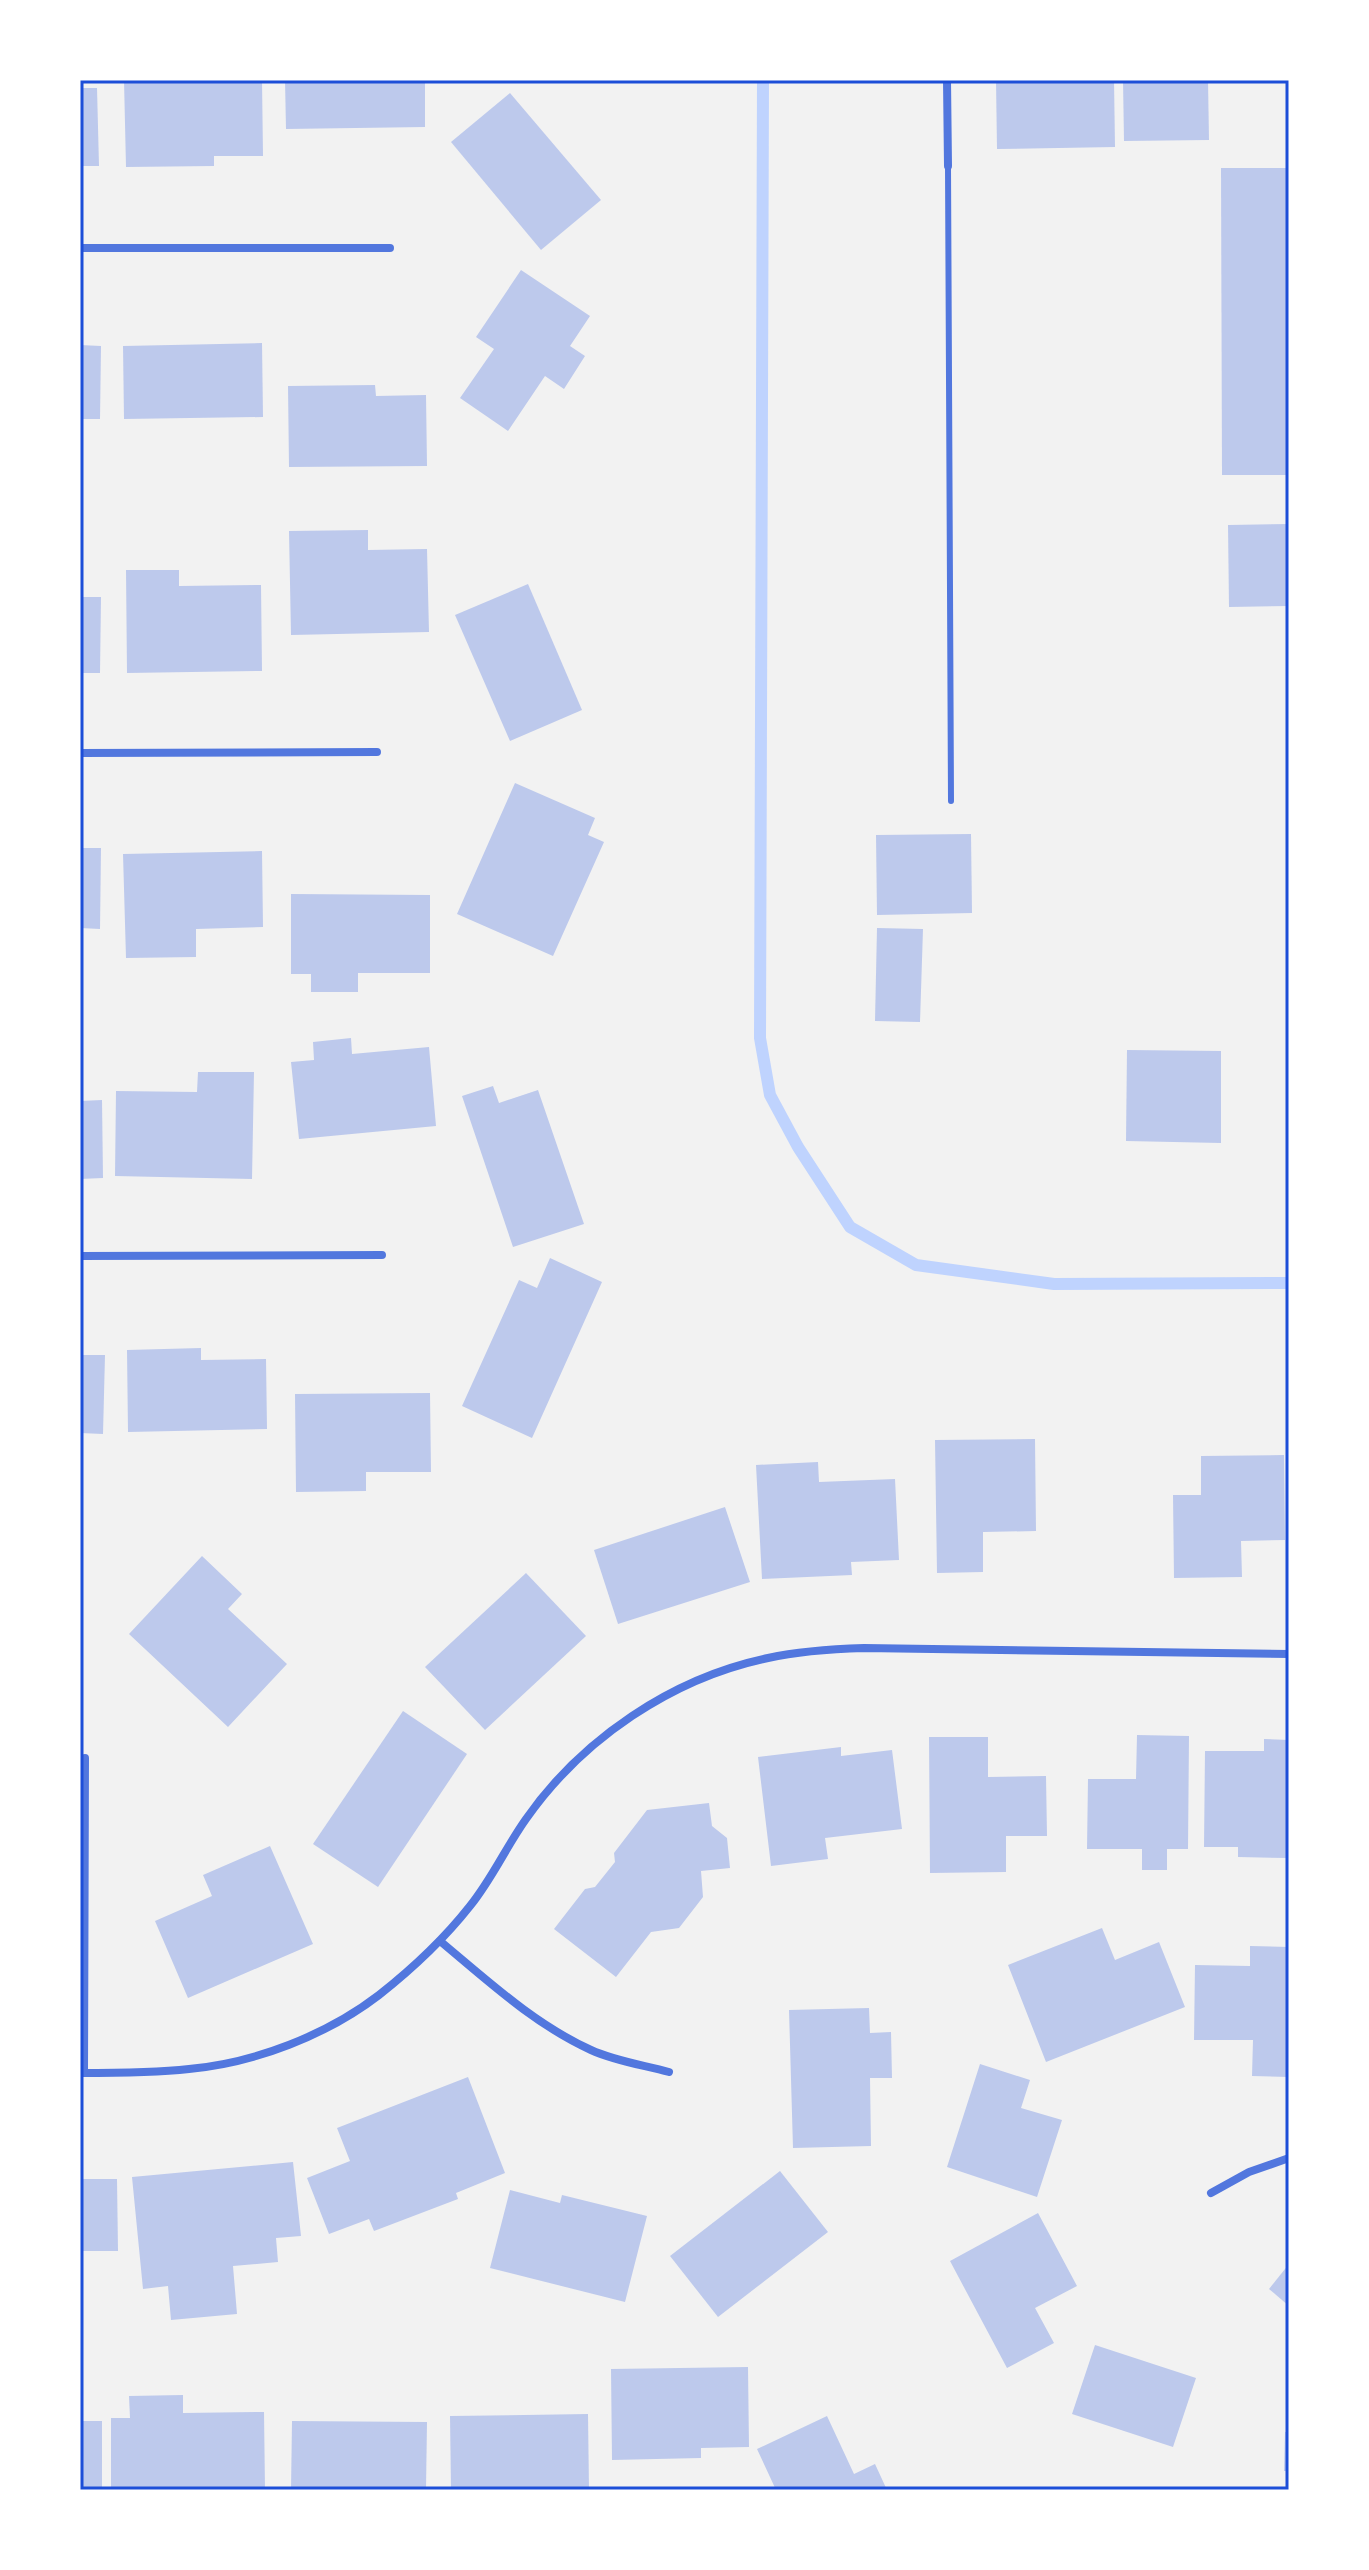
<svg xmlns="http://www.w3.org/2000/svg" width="1369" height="2570" font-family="'Varela Round',sans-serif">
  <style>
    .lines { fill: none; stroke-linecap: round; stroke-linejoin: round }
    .stream { stroke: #bfd3fe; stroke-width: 12 }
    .building { fill: #bdc9ec }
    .service { stroke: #5277de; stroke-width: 6 }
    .minor { stroke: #5277de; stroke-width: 8 }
    .neatline { fill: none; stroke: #1d4ed8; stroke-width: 3 }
  </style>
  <rect width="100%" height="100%" fill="#f2f2f2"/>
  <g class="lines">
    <path class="stream" d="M763,80L760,1038L770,1095L798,1147L850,1227L916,1265L1054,1284L1289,1283"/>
  </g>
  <g class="building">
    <path d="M124,80H262L263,156H214V166L126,167Z"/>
    <path d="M285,80H425V127L286,129Z"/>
    <path d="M996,80H1114L1115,147L997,149Z"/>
    <path d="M1123,80H1208L1209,140L1124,141Z"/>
    <path d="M80,88H97L99,166H80Z"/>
    <path d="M510,93L601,200L541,250L451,142Z"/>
    <path d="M1221,168H1289V475H1222Z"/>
    <path d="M521,270L590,316L570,346L585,356L564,389L545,376L508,431L460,398L494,349L476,337Z"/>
    <path d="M262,343L263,417L124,419L123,346Z"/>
    <path d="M80,345L101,346L100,419H80Z"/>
    <path d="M375,385L376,396L426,395L427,466L289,467L288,386Z"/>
    <path d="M1289,524V606L1229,607L1228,525Z"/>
    <path d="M368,530V550L427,549L429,632L291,635L289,531Z"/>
    <path d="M126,570H179V586L261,585L262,671L127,673Z"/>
    <path d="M528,584L582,710L510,741L455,615Z"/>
    <path d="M80,597H101L100,673H80Z"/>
    <path d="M515,783L595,818L588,835L604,842L553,956L457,914Z"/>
    <path d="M971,834L972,913L877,915L876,835Z"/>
    <path d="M80,848H101L100,929L80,928Z"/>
    <path d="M262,851L263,927L196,929V957L126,958L123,854Z"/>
    <path d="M291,894L430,895V973H358V992H311V974H291Z"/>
    <path d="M877,928L923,929L920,1022L875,1021Z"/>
    <path d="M351,1038L352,1054L429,1047L436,1126L299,1139L291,1062L314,1060L313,1042Z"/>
    <path d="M1127,1050L1221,1051V1143L1126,1141Z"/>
    <path d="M198,1072H254L252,1179L115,1176L116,1091L197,1092Z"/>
    <path d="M493,1086L499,1103L538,1090L584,1224L513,1247L462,1096Z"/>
    <path d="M102,1100L103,1178L80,1179V1101Z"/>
    <path d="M550,1258L602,1282L532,1438L462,1406L519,1280L537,1288Z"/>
    <path d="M201,1348V1360L266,1359L267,1429L128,1432L127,1350Z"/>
    <path d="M80,1355H105L103,1434L80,1433Z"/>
    <path d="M430,1393L431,1472H366V1491L296,1492L295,1394Z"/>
    <path d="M1035,1439L1036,1531L983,1532V1572L937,1573L935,1440Z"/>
    <path d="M1284,1455L1285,1540L1241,1541L1242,1577L1174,1578L1173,1495H1201V1456Z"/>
    <path d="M818,1462L819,1482L895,1479L899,1560L851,1562L852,1575L762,1579L756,1465Z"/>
    <path d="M725,1507L750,1582L618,1624L594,1550Z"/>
    <path d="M202,1556L242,1594L228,1609L287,1664L228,1727L129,1634Z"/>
    <path d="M526,1573L586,1636L485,1730L425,1667Z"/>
    <path d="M403,1711L467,1754L378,1887L313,1844Z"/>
    <path d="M1137,1735L1189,1736L1188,1849H1167V1870H1142V1849H1087L1088,1779H1136Z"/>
    <path d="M929,1737H988V1777L1046,1776L1047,1836H1006V1872L930,1873Z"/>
    <path d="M1264,1739L1289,1740V1858L1238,1857V1847H1204L1205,1751H1264Z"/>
    <path d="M841,1747V1756L892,1750L902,1829L825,1838L828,1859L771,1866L758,1757Z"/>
    <path d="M709,1803L712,1826L727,1838L730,1868L701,1871L703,1897L679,1928L651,1932L616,1977L554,1929L585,1889L595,1887L615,1862L614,1853L647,1810Z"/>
    <path d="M270,1846L313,1944L188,1998L155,1921L212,1896L203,1875Z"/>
    <path d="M1102,1928L1115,1960L1159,1942L1185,2007L1046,2062L1008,1965Z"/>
    <path d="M1250,1946L1289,1947V2077L1252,2076L1253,2040H1194L1195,1965L1250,1966Z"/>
    <path d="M869,2008L870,2033L891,2032L892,2078H870L871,2146L793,2148L789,2010Z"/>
    <path d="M980,2064L1030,2080L1021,2108L1062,2120L1037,2197L947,2167Z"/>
    <path d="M468,2077L505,2173L456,2193L458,2199L374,2231L369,2219L329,2234L307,2178L350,2161L337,2128Z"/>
    <path d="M293,2162L301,2236L276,2238L278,2262L233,2266L237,2314L171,2320L168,2286L143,2289L132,2177Z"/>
    <path d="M780,2171L828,2232L718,2317L670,2256Z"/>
    <path d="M80,2179H117L118,2251H80Z"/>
    <path d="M510,2190L560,2203L562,2195L647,2216L625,2302L490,2268Z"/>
    <path d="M1038,2213L1077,2286L1035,2308L1054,2343L1007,2368L950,2261Z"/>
    <path d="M1289,2264V2306L1269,2289Z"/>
    <path d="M1095,2345L1196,2378L1173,2447L1072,2414Z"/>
    <path d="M748,2367L749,2447L701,2448V2458L612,2460L611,2369Z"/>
    <path d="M183,2395V2413L264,2412L265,2490H111V2418H130L129,2396Z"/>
    <path d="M588,2414L589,2490H451L450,2416Z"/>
    <path d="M827,2416L854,2474L875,2464L887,2490H776L757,2449Z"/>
    <rect x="80" y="2421" width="22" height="69"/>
    <path d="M292,2421L427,2422L426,2489L291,2490Z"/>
    <path d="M1285,2432H1289V2471H1284Z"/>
  </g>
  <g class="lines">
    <path class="service" d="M948,166L951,801"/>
    <g class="minor">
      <path d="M947,80L948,166"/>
      <path d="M80,248H390"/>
      <path d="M80,753L377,752"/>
      <path d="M80,1256L382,1255"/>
      <path d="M440,1941C488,1981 534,2024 591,2050C615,2061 643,2065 669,2072"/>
      <path d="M80,2073C116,2073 153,2073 189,2069C255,2063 327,2035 379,1995C412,1969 444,1939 470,1906C492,1879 506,1847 526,1819C582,1739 672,1678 768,1658C800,1651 831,1649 864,1648L1289,1654"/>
      <path d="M84,2073L85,1758"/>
      <path d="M1211,2193L1249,2172L1289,2158"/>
    </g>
  </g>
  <rect width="1369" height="2570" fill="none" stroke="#ffffff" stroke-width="164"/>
  <rect x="82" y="82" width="1205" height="2406" class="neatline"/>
</svg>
